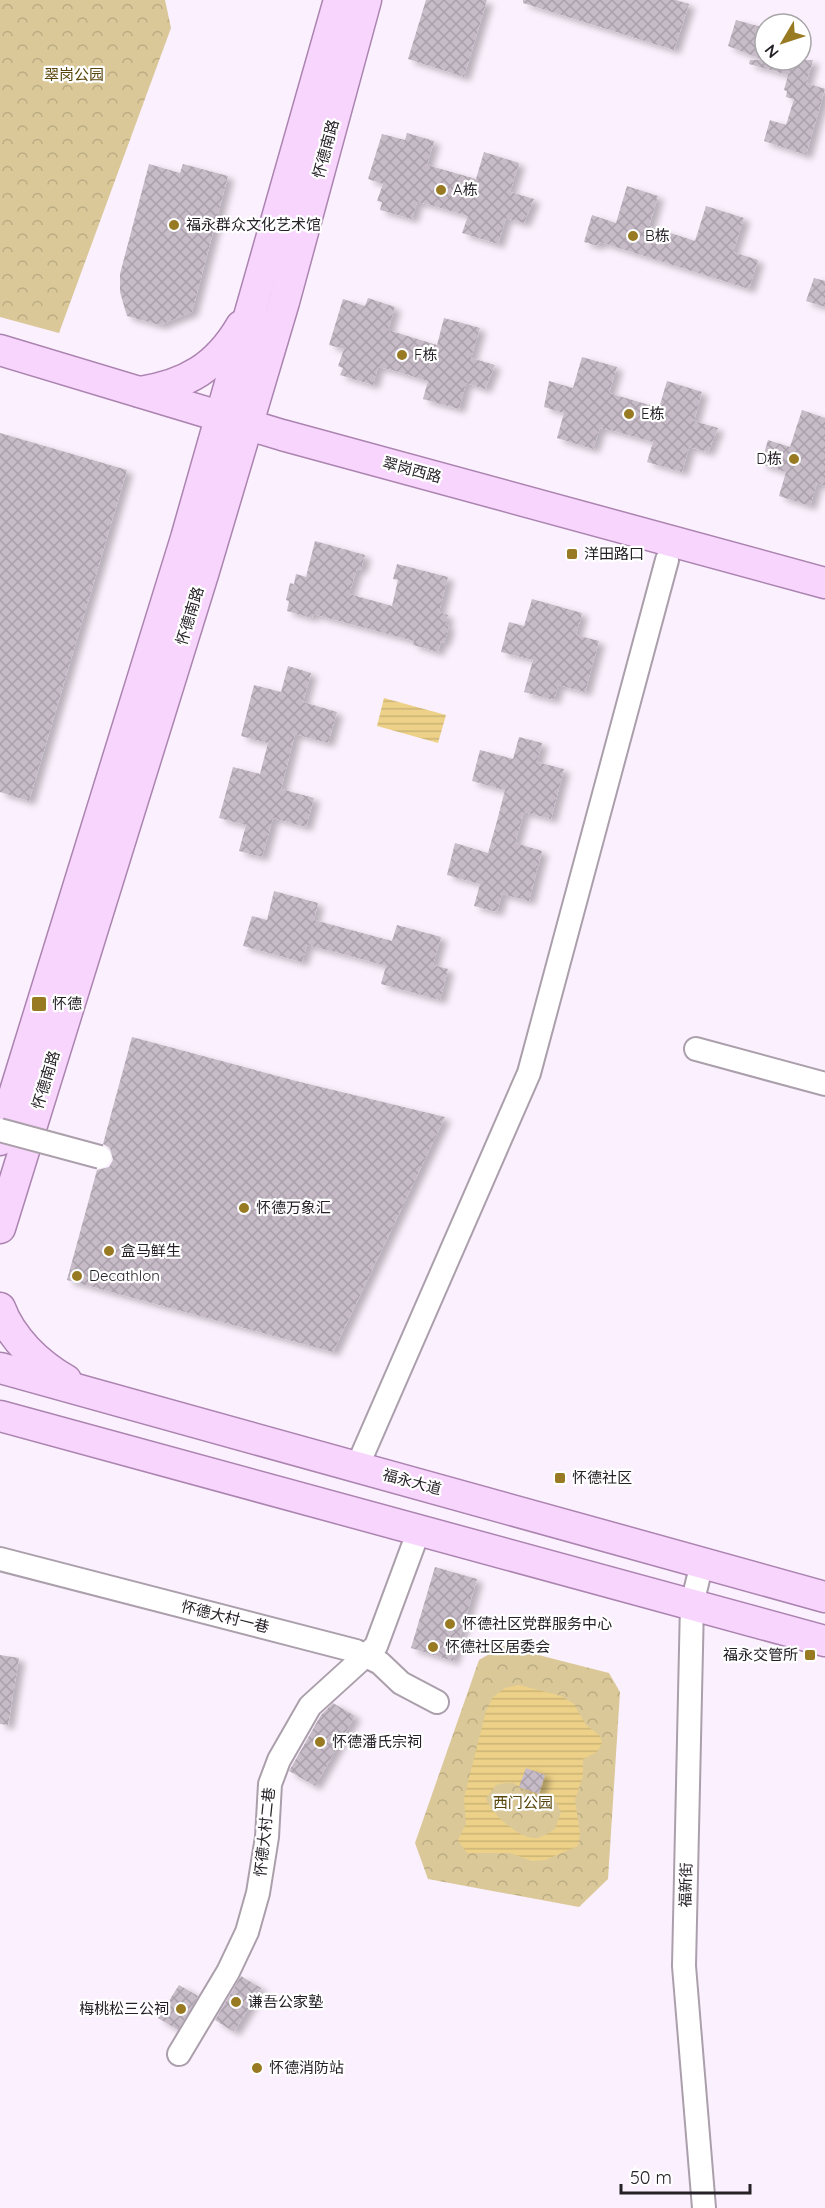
<svg xmlns="http://www.w3.org/2000/svg" width="825" height="2208" font-family="Quicksand,'Noto Sans SC',sans-serif">
  <style>
    .park { fill: url(#park-crowns) }
    .water { fill: url(#water-rules); fill-rule: evenodd }
    .building { fill: url(#building-cross-hatch); filter: url(#shadow) }
    .lines { fill: none; stroke-linecap: round; stroke-linejoin: round }
    .minor-casing { stroke: #aa9fab; stroke-width: 26 }
    .major-casing { stroke: #ab84b0; stroke-width: 33 }
    .minor { stroke: #fff; stroke-width: 22 }
    .major { stroke: #f8d5fd; stroke-width: 30 }
    .minor-bridge-casing { stroke: #aa9fab; stroke-width: 26; stroke-linecap: butt }
    .minor-bridge { stroke: #fff; stroke-width: 22 }
    .poi-dot { fill: #987a23; stroke: #fff; stroke-width: 2 }
    .labels { text-anchor: middle; stroke-width: 4.5; stroke-linejoin: round; paint-order: stroke }
    .park-label { font-size: 15px; fill: #58450a; stroke: #fff }
    .street-label { font-size: 15px; fill: #252126; stroke: #fff }
    .poi-label { font-size: 15px; fill: #252126; stroke: #fff; text-anchor: start }
  </style>
  <defs>
    <pattern id="park-crowns" width="20" height="18" patternUnits="userSpaceOnUse" patternTransform="scale(1.5)"><rect width="20" height="18" fill="#dac898"/><path d="M2 6a3 3 0 1 1 6 0M12 15a3 3 0 1 1 6 0" fill="none" stroke="#bbac83"/></pattern>
    <pattern id="water-rules" width="6" height="5" patternUnits="userSpaceOnUse" patternTransform="scale(1.5)"><rect width="6" height="5" fill="#edd188"/><path d="M0 2.5h6" fill="none" stroke="#cbb375"/></pattern>
    <pattern id="building-cross-hatch" width="8" height="8" patternUnits="userSpaceOnUse" patternTransform="scale(1.5)"><rect width="8" height="8" fill="#c6bbc7"/><path d="M0 0l8 8M0 8l8-8" fill="none" stroke="#aaa0ab"/></pattern>
    <filter id="shadow"><feDropShadow dx="6" dy="4" stdDeviation="3" flood-color="#0004"/></filter>
  </defs>
  <rect width="100%" height="100%" fill="#fbf0fd"/>
  <g class="park">
    <path d="M0,0H165L171,28L59,333L0,317Z"/>
    <path d="M503,1646L609,1673L620,1692L608,1879L579,1907L428,1879L415,1843L479,1660Z"/>
  </g>
  <g class="water">
    <path d="M384,698L446,715L438,743L377,726Z"/>
    <path d="M519,1685L561,1696L574,1704L586,1725L600,1736L602,1743L597,1752L583,1759V1776L575,1800L580,1834L578,1846L545,1860L532,1861L510,1853H467L458,1840L466,1824L464,1798L486,1711L493,1697L505,1688ZM505,1783H513L537,1797H553L561,1812L555,1829C550,1832 543,1837 537,1838C520,1840 490,1813 486,1798L496,1785Z"/>
  </g>
  <g class="building">
    <path d="M426,0H487L464,77L408,59Z"/>
    <path d="M523,0H676L689,4L674,50L523,3Z"/>
    <path d="M736,20L765,28V60H813L806,83L825,89L806,155L764,141L770,120L786,125L794,99L786,97L787,91L784,90L788,75L749,64L750,60H764L728,46Z"/>
    <path d="M407,133L434,141L427,165L476,179L484,152L519,163L510,192L534,199L524,223L506,218L498,244L462,233L468,216L431,205L417,202L412,219L380,210L382,202L377,201L383,184L368,179L382,134L405,140Z"/>
    <path d="M149,164L180,173L183,164L228,176L192,312L160,325L127,316L120,292V274Z"/>
    <path d="M627,186L658,196L649,226L695,241L706,206L744,218L733,252L758,260L749,289L600,242L598,246L584,242L592,215L616,223Z"/>
    <path d="M814,278L825,281V307L806,301Z"/>
    <path d="M368,298L395,307L388,330L437,345L444,318L480,328L471,358L495,365L485,389L466,383L459,409L423,399L428,381L392,370L378,367L373,385L340,375L343,368L338,366L344,349L329,345L343,299L365,306Z"/>
    <path d="M582,357L617,367L609,393L659,408L667,381L702,392L694,421L718,428L708,452L689,447L682,472L647,462L653,442L614,431L600,428L593,449L557,438L564,413L544,407L549,381L573,388Z"/>
    <path d="M802,410L825,418V486L817,483L810,506L779,496L786,472L761,464L768,440L790,447Z"/>
    <path d="M0,433L127,470L29,801L0,792Z"/>
    <path d="M315,541L365,555L361,570L357,569L349,594L392,606L398,580L393,579L397,564L448,577L439,612L448,615L445,625L449,626L444,643L441,642L438,652L413,645L414,641L313,614L312,618L287,611L289,601L286,600L290,583L294,584L296,574L306,577Z"/>
    <path d="M532,599L582,613L576,635L599,641L585,692L558,685L554,700L524,692L533,660L501,652L509,622L524,626Z"/>
    <path d="M288,666L311,673L303,702L337,712L328,743L295,734L281,789L314,798L306,827L273,818L262,857L239,851L246,825L219,818L233,767L260,774L268,743L241,736L254,685L281,692Z"/>
    <path d="M519,737L542,743L537,762L564,769L551,819L524,812L515,843L542,851L529,901L502,894L497,912L474,906L480,884L447,875L455,843L488,853L497,821L505,790L472,781L480,750L513,759Z"/>
    <path d="M274,891L318,903L314,920L392,941L397,925L441,937L433,965L448,969L440,1000L381,984L386,966L347,955L307,945L302,962L243,946L252,916L267,920Z"/>
    <path d="M132,1037L296,1081L445,1117L333,1352L67,1280L97,1170L109,1167L113,1160L110,1148L103,1144Z"/>
    <path d="M435,1567L477,1579L453,1661L411,1648Z"/>
    <path d="M0,1655L19,1658L8,1725L0,1724Z"/>
    <path d="M333,1703L355,1716L315,1786L289,1771L321,1715Z"/>
    <path d="M526,1768L545,1775L539,1794L519,1787Z"/>
    <path d="M241,1976L261,1988L234,2032L215,2020Z"/>
    <path d="M179,1985L198,1996L178,2030L158,2018Z"/>
  </g>
  <g class="lines">
    <defs>
      <g id="minor">
        <path d="M696,1049L825,1084"/>
        <path d="M357,1467L529,1073L667,560"/>
        <path d="M0,1559L356,1651L380,1663L401,1683L437,1702"/>
        <path d="M702,1563L692,1604L684,1966L704,2208"/>
        <path d="M179,2054L228,1972L247,1932L258,1893L267,1837L270,1784L279,1760L310,1706L376,1646L419,1530"/>
      </g>
      <g id="major">
        <path d="M0,350L282,435L825,583"/>
        <path d="M140,392C186,385 217,367 241,326"/>
        <path d="M0,1140L186,538L339,0"/>
        <path d="M0,1228L204,571L284,302L366,0"/>
        <path d="M0,1308C11,1338 38,1364 66,1380"/>
        <path d="M0,1368L825,1597"/>
        <path d="M0,1416L825,1641"/>
      </g>
    </defs>
    <use href="#minor" class="minor-casing"/>
    <use href="#major" class="major-casing"/>
    <use href="#minor" class="minor"/>
    <use href="#major" class="major"/>
    <defs>
      <path id="minor-bridge" d="M0,1130L100,1157"/>
    </defs>
    <use href="#minor-bridge" class="minor-bridge-casing"/>
    <use href="#minor-bridge" class="minor-bridge"/>
  </g>
  <g class="poi-dot">
    <circle cx="441" cy="190" r="6"/>
    <circle cx="174" cy="225" r="6"/>
    <circle cx="633" cy="236" r="6"/>
    <circle cx="402" cy="355" r="6"/>
    <circle cx="629" cy="414" r="6"/>
    <circle cx="794" cy="459" r="6"/>
    <rect x="566" y="548" width="12" height="12" rx="3"/>
    <rect x="31" y="996" width="16" height="16" rx="3"/>
    <circle cx="244" cy="1208" r="6"/>
    <circle cx="109" cy="1251" r="6"/>
    <circle cx="77" cy="1276" r="6"/>
    <rect x="554" y="1472" width="12" height="12" rx="3"/>
    <circle cx="450" cy="1624" r="6"/>
    <circle cx="433" cy="1647" r="6"/>
    <rect x="804" y="1649" width="12" height="12" rx="3"/>
    <circle cx="320" cy="1742" r="6"/>
    <circle cx="236" cy="2002" r="6"/>
    <circle cx="181" cy="2009" r="6"/>
    <circle cx="257" cy="2068" r="6"/>
  </g>
  <g class="labels">
    <g class="park-label">
      <text x="74" y="80">翠岗公园</text>
      <text x="523" y="1808">西门公园</text>
    </g>
    <g class="street-label">
      <text transform="translate(326 149) rotate(-75)" y="5">怀德南路</text>
      <text transform="translate(412 470) rotate(15)" y="5">翠岗西路</text>
      <text transform="translate(190 616) rotate(-73)" y="5">怀德南路</text>
      <text transform="translate(46 1080) rotate(-73)" y="5">怀德南路</text>
      <text transform="translate(412 1482) rotate(15)" y="5">福永大道</text>
      <text transform="translate(225 1617) rotate(14)" y="5">怀德大村一巷</text>
      <text transform="translate(265 1832) rotate(-84)" y="5">怀德大村二巷</text>
      <text transform="translate(686 1885) rotate(-89)" y="5">福新街</text>
    </g>
    <g class="poi-label">
      <text x="453" y="195">A栋</text>
      <text x="186" y="230">福永群众文化艺术馆</text>
      <text x="645" y="241">B栋</text>
      <text x="414" y="360">F栋</text>
      <text x="641" y="419">E栋</text>
      <text x="782" y="464" text-anchor="end">D栋</text>
      <text x="584" y="559">洋田路口</text>
      <text x="52" y="1009">怀德</text>
      <text x="256" y="1213">怀德万象汇</text>
      <text x="121" y="1256">盒马鲜生</text>
      <text x="89" y="1281">Decathlon</text>
      <text x="572" y="1483">怀德社区</text>
      <text x="462" y="1629">怀德社区党群服务中心</text>
      <text x="445" y="1652">怀德社区居委会</text>
      <text x="798" y="1660" text-anchor="end">福永交管所</text>
      <text x="332" y="1747">怀德潘氏宗祠</text>
      <text x="248" y="2007">谦吾公家塾</text>
      <text x="169" y="2014" text-anchor="end">梅桃松三公祠</text>
      <text x="269" y="2073">怀德消防站</text>
    </g>
  </g>
  <g transform="translate(783 42) rotate(231)"><circle r="28" fill="#ffffff" stroke="#a8a6a8" stroke-width="1.5"/>
  <path d="M0-4.5L10 22L0 15L-10 22Z" fill="#987a23"/>
  <text y="-9" font-size="16" font-weight="bold" text-anchor="middle" fill="#252126">N</text>
  </g>
  <path d="M621 2184v9h129v-9" fill="none" stroke="#252126" stroke-width="3"/>
  <text x="630" y="2184" font-size="18" fill="#252126" stroke="#ffffff" stroke-width="4.5" paint-order="stroke">50 m</text>
</svg>
